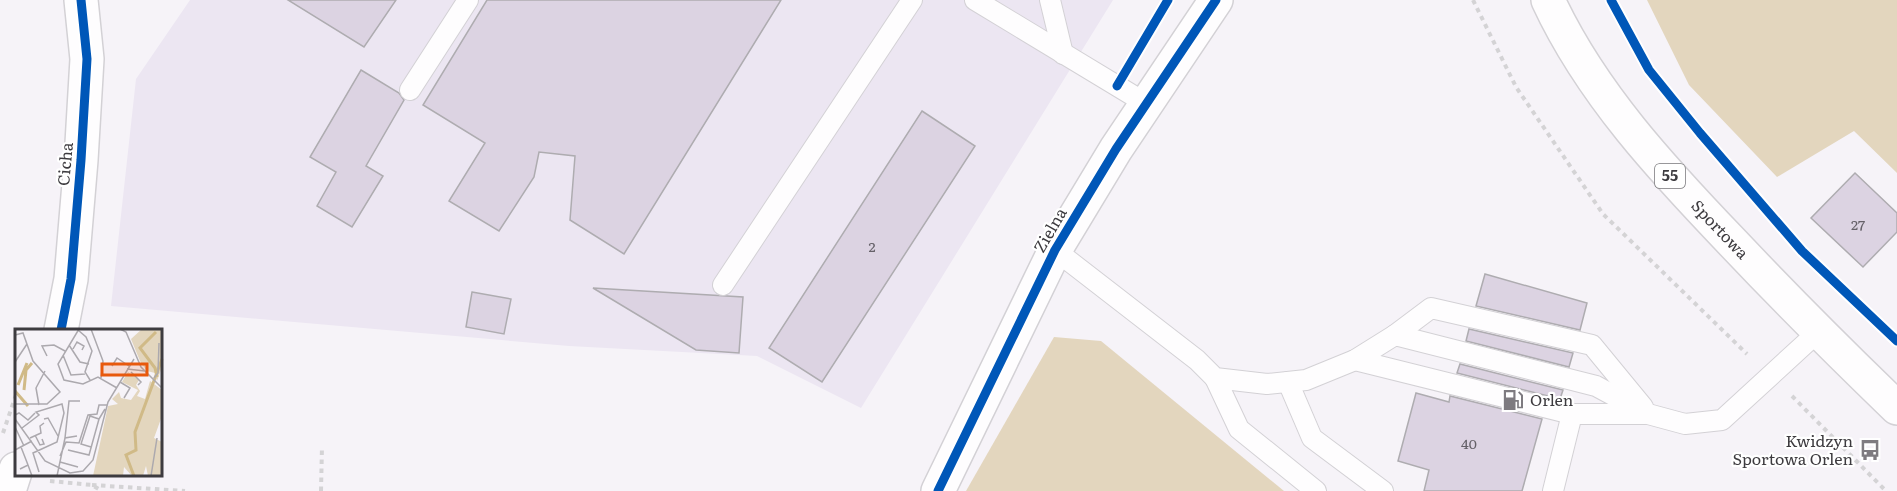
<svg xmlns="http://www.w3.org/2000/svg" width="1897" height="491" font-family="Literata,serif">
  <style>
    .built { fill: #ece6f2 }
    .green { fill: #e3d6be }
    .building { fill: #dcd3e2; stroke: #aeacb0; stroke-width: 1.5 }
    .lines { fill: none; stroke-linecap: round; stroke-linejoin: round }
    .service-casing { stroke: #d3d1d5; stroke-width: 22 }
    .minor-casing { stroke: #d3d1d5; stroke-width: 36 }
    .primary-casing { stroke: #d3d1d5; stroke-width: 36 }
    .path { stroke: #d4d3d5; stroke-width: 4; stroke-dasharray: 4.5 4.5; stroke-linecap: butt }
    .service { stroke: #fefdfe; stroke-width: 20 }
    .minor { stroke: #fefdfe; stroke-width: 33 }
    .primary { stroke: #fefdfe; stroke-width: 33 }
    .cycleway-casing { stroke: #fff; stroke-width: 13 }
    .cycleway { stroke: #0057b8; stroke-width: 9 }
    .labels { text-anchor: middle; stroke-width: 4.5; stroke-linejoin: round; paint-order: stroke }
    .number-label { font-size: 14px; fill: #656168 }
    .shield { fill: #fff; stroke: #777679; stroke-width: 1.5 }
    .shield-label { font-size: 15px; font-weight: bold; fill: #3d3b3f }
    .street-label { font-size: 16px; fill: #3d3b3f; stroke: #fff }
    .poi-label { font-size: 16px; fill: #3d3b3f; stroke: #fff; text-anchor: start }
    .inset-river { fill: none; stroke: #d0ba87; stroke-width: 3 }
    .inset-road { fill: none; stroke: #aca9ae; stroke-width: 1.5 }
    .view { fill: #e8590c; fill-opacity: 0.15; stroke: #e8590c; stroke-width: 3 }
    .inset-edge { fill: none; stroke: #3d3b3f; stroke-width: 3 }
  </style>
  <rect width="100%" height="100%" fill="#f6f3f8"/>
  <path class="built" d="M190,0H1113L861,408L757,356L569,346L111,306L136,79Z"/>
  <g class="green">
    <path d="M1647,0H1897V173L1854,131L1777,177L1689,85Z"/>
    <path d="M1054,337L1101,341L1284,491H966Z"/>
  </g>
  <g class="building">
    <path d="M288,0H396L364,47Z"/>
    <path d="M487,0H781L624,254L570,220L575,156L539,152L534,177L499,231L449,201L485,143L423,105Z"/>
    <path d="M361,70L399,93L404,100L366,166L383,176L352,227L317,206L336,172L310,157Z"/>
    <path d="M922,111L975,146L822,382L769,348Z"/>
    <path d="M1855,173L1897,213V232L1863,267L1811,218Z"/>
    <path d="M1485,274L1587,303L1580,330L1476,306Z"/>
    <path d="M593,288L743,297L739,353L696,350Z"/>
    <path d="M472,292L511,299L504,334L466,327Z"/>
    <path d="M1469,329L1573,353L1569,367L1466,341Z"/>
    <path d="M1460,364L1563,390L1560,399L1457,373Z"/>
    <path d="M1416,393L1449,402L1450,396L1542,419L1522,491H1424L1429,470L1398,461Z"/>
  </g>
  <g class="lines">
    <defs>
      <g id="service">
        <path d="M975,0L1147,104"/>
        <path d="M1050,0L1063,54"/>
        <path d="M410,90L468,0"/>
        <path d="M1055,250L1197,360L1215,378L1267,384L1306,380L1355,360L1395,335L1596,386L1648,414L1685,424L1722,420L1818,332"/>
        <path d="M723,285L912,0"/>
        <path d="M1395,335L1431,308L1592,345L1643,407"/>
        <path d="M1355,360L1572,414H1645"/>
        <path d="M1215,378L1239,429L1316,491"/>
        <path d="M1288,382L1312,438L1383,491"/>
        <path d="M1553,491L1572,414"/>
      </g>
      <g id="minor">
        <path d="M61,330L71,279L81,160L87,59L81,0"/>
        <path d="M9,491L16,469"/>
        <path d="M938,491L1055,250L1116,149L1216,0"/>
      </g>
      <g id="primary">
        <path id="s1" d="M1548,0C1591,93 1663,170 1733,243C1786,299 1841,354 1897,408"/>
      </g>
    </defs>
    <use href="#service" class="service-casing"/>
    <use href="#minor" class="minor-casing"/>
    <use href="#primary" class="primary-casing"/>
    <g class="path">
      <path d="M1473,0L1516,87L1603,214L1747,354"/>
      <path d="M1792,396L1886,491"/>
      <path d="M3,433L16,395"/>
      <path d="M50,481L92,485L102,491"/>
      <path d="M92,485L185,491"/>
      <path d="M321,491L322,446"/>
    </g>
    <use href="#service" class="service"/>
    <use href="#minor" class="minor"/>
    <use href="#primary" class="primary"/>
    <defs>
      <g id="cycleway">
        <path d="M1611,0L1649,70L1700,133L1802,251L1897,341"/>
        <path d="M1117,86L1168,0"/>
        <path d="M61,330L71,279L81,160L87,59L81,0"/>
        <path d="M938,491L1055,250L1116,149L1216,0"/>
      </g>
    </defs>
    <use href="#cycleway" class="cycleway-casing"/>
    <use href="#cycleway" class="cycleway"/>
  </g>
  <defs>
    <symbol id="fuel-bare" viewBox="-9 -9 18 18"><path d="M-5.5-6h7V0h2V4h1.3V-2.5L3-4.5l.8-.8L6-3V5H2.5V1h-1V6h-7ZM-4.2-4.7v3.2H.2V-4.7Z" fill="#7e7b80" stroke="#fff" stroke-width="2.5" paint-order="stroke"/></symbol>
    <symbol id="bus-bare" viewBox="-9 -9 18 18"><path d="M-5-6H5V4H4V6H2V4H-2V6H-4V4H-5ZM-3.5-4V0h7V-4ZM-3.5 1.2v1.5H-2V1.2ZM2 1.2v1.5H3.5V1.2Z" fill="#7e7b80" stroke="#fff" stroke-width="2.5" paint-order="stroke"/></symbol>
  </defs>
  <g fill-rule="evenodd">
    <use href="#fuel-bare" x="1498" y="385" width="30" height="30"/>
    <use href="#bus-bare" x="1855" y="435" width="30" height="30"/>
  </g>
  <g class="labels">
    <g class="number-label">
      <text x="1858" y="230">27</text>
      <text x="872" y="252">2</text>
      <text x="1469" y="449">40</text>
    </g>
    <rect class="shield" x="1655" y="164" width="30" height="24" rx="4.5"/>
    <g class="shield-label">
      <text x="1670" y="181">55</text>
    </g>
    <g class="street-label">
      <text transform="translate(65 164) rotate(-85)" y="6">Cicha</text>
      <text dy="6" stroke="none"><textPath href="#s1" startOffset="288">Sportowa</textPath></text>
      <text transform="translate(1050 230) rotate(-60)" y="6">Zielna</text>
    </g>
    <g class="poi-label">
      <text x="1530" y="406">Orlen</text>
      <text x="1853" y="447" text-anchor="end">Kwidzyn<tspan x="1853" dy="18">Sportowa Orlen</tspan></text>
    </g>
  </g>
  <g transform="translate(15 329)">
    <rect width="147" height="147" fill="#f6f3f8"/>
    <path d="M127,0H147V38L142,52L140,44L132,42L125,32L116,10ZM113,43L124,51L121,56L125,62L122,67L130,70L135,52L147,61V87L139,109L147,113V147H133L131,137L128,147H117L109,138L108,147H78L93,77L103,75L97,70L104,63L106,69L116,71L123,61L107,53Z" fill="#e3d6be"/>
    <path class="inset-river" d="M141,3L125,19L140,39L142,48M3,56L12,34M9,61L11,41L17,34M0,62L13,77M119,147L111,126L121,121L120,103L147,30"/>
    <path class="inset-road" d="M64,0L43,35L49,51L68,55L83,48L102,59M76,0L88,32L86,49M105,0L111,3L126,38L147,59M63,1L71,8L77,22L70,43L75,51M0,6L8,4L18,32L45,63L32,75H0M54,16L65,33L74,35M58,20L62,13L69,17L67,21M48,26L56,46L70,45M32,27L27,17L39,16L50,22M0,33L12,15M97,37L102,29L114,37M112,40L130,42M116,43L126,53L123,56M139,49L143,44L144,14M105,53L115,59L109,69M24,76L21,59L30,42M0,86L4,84L13,91L20,84M0,90L30,132L55,144L68,142L78,131L93,73L119,30M29,90L33,89L43,107M0,98L9,117M7,99L24,86L21,83L47,75L49,84L42,113L18,124L24,143M20,106L25,116L29,115L27,110M15,109L26,104L25,97L29,94M50,109L54,72H65M6,118L13,136M76,118L66,115L75,87L84,90L90,80M0,121L17,112M53,121L74,126L84,90M45,127L51,113L64,114L73,86L82,85L84,76H92M45,133L63,138M5,140L13,136L17,147M42,147L50,109L62,107M136,147L142,109"/>
    <path class="view" d="M87,35H132V46H87Z"/>
    <rect width="147" height="147" class="inset-edge"/>
  </g>
</svg>
